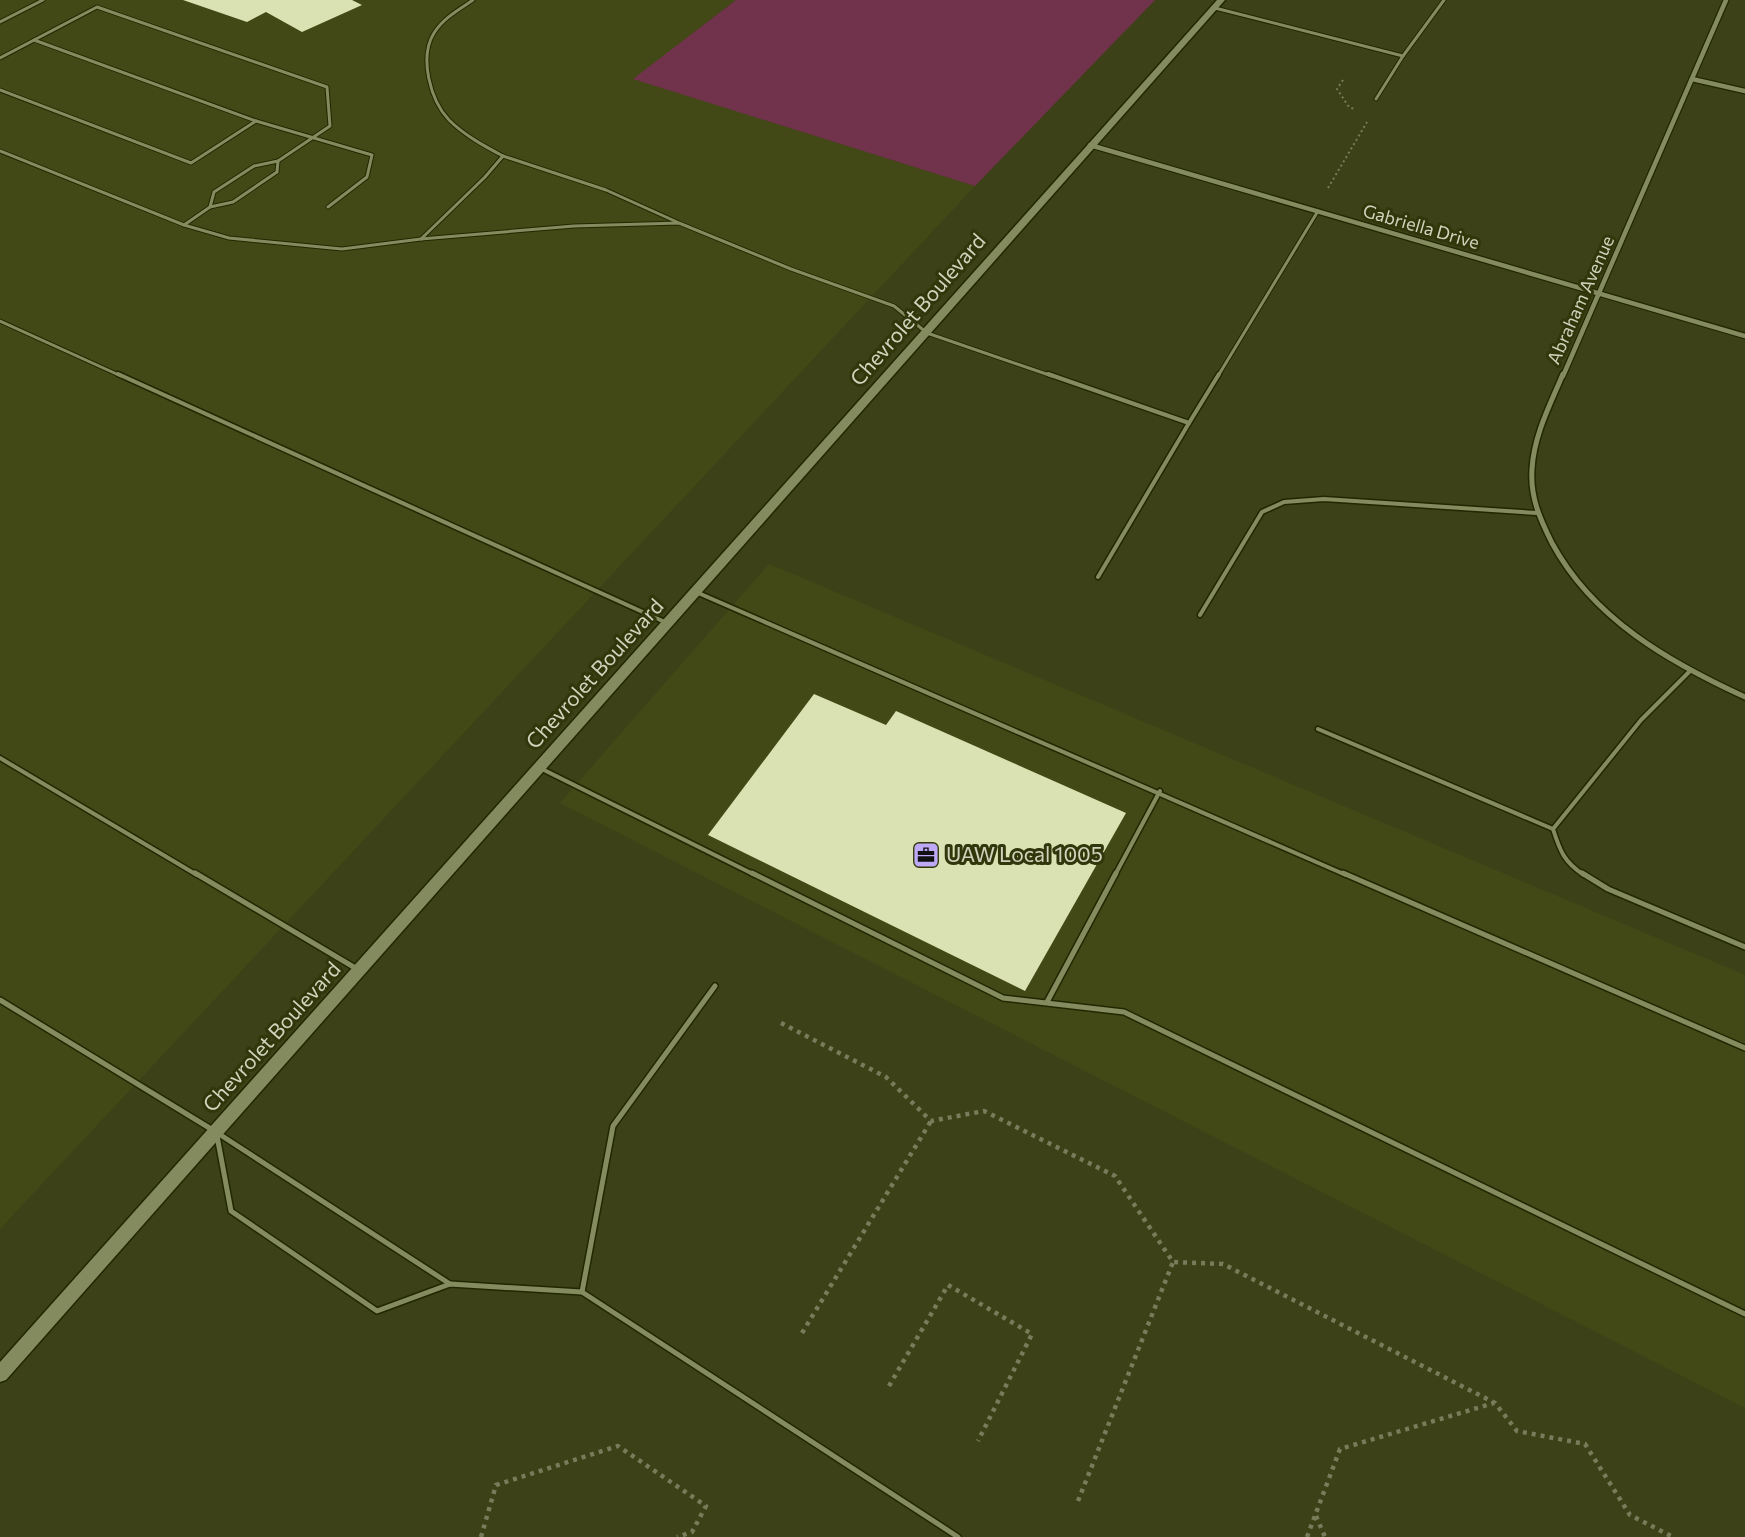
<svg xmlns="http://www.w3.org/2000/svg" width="1745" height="1537" font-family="Commissioner,sans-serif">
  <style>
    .built { fill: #434916 }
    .green { fill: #71324c }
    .building { fill: #dae2b3 }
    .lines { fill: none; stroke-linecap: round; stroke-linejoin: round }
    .service-far2-casing { stroke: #232700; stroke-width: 5 }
    .service-far1-casing { stroke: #232700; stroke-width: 7 }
    .service-casing { stroke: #232700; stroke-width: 8 }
    .minor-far1-casing { stroke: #232700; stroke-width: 7 }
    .minor-casing { stroke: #232700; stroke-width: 8 }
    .secondary-casing { stroke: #232700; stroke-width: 3 }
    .path-far1 { stroke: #787c5a; stroke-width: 2; stroke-dasharray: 2 3; stroke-linecap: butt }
    .path { stroke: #787c5a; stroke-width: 4.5; stroke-dasharray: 4 5; stroke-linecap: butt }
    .service-far2 { stroke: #848b5f; stroke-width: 3 }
    .service-far1 { stroke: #848b5f; stroke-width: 4 }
    .service { stroke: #848b5f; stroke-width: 5 }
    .minor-far1 { stroke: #848b5f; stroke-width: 4.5 }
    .minor { stroke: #848b5f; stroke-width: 5 }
    .secondary { fill: #848b5f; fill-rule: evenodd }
    .labels { text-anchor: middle; stroke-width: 6; stroke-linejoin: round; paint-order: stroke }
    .far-street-label { font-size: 18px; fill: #d0d4bd; stroke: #31370b }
    .street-label { font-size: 21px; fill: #d0d4bd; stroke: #31370b }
    .poi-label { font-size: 21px; fill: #d0d4bd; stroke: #31370b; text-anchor: start }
  </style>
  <rect width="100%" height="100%" fill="#3c4117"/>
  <g class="built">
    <path d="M0,0H736L634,79L975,186L0,1229Z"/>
    <path d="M769,564L1745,975V1408L560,803Z"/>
  </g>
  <path class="green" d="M736,0H1155L975,186L633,79Z"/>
  <g class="building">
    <path d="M183,0H352L362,5L302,32L266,12L247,22Z"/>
    <path d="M814,694L886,725L896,711L1126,813L1025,991L708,835Z"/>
  </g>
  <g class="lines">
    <defs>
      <g id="service-far2">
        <path d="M1215,8L1403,56L1444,0"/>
        <path d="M0,22L43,0"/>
        <path d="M34,40L256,121"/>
        <path d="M0,58L97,7L327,87L330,126L278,161L254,166L214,192L210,207"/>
        <path d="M0,90L191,163L256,121L372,155L367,177L328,207"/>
        <path d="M1376,99L1403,56"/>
        <path d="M0,151L184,225L229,238L342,249L421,239L574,226L679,223L791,269L894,306L927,333L1052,376"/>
        <path d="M503,156L606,190L677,222"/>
        <path d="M184,225L210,207L233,202L277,172L278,161"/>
        <path d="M421,239L485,177L503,156C484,146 464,135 449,120C430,100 419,57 434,33C443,18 460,9 473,0"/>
        <path d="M0,321L121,376"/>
        <path d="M1218,376L1318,211"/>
      </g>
      <g id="service-far1">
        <path d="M118,374L667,623"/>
        <path d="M1048,374L1189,423L1219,374"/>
        <path d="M1098,577L1189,423"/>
        <path d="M696,592L1346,875"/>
        <path d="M1200,615L1262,512L1284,502L1324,499L1537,513"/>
        <path d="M1318,729L1553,829"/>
        <path d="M0,758L197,875"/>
        <path d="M540,768L755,875"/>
        <path d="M1115,875L1160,791"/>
        <path d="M1584,875C1564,862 1560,851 1553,829L1641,720L1690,671"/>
      </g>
      <g id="service">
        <path d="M195,873L357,969"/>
        <path d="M752,873L1003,998L1124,1012L1745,1314"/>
        <path d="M1343,873L1745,1048"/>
        <path d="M1582,873L1608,889L1745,947"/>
        <path d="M0,1000L216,1132L450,1284"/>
        <path d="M1047,1002L1116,873"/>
        <path d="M217,1136L231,1211L377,1311L450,1284L582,1292L958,1537"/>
        <path d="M582,1292L613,1126L715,986"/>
      </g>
      <g id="minor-far1">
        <path d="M1692,79L1745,91"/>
        <path d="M1090,145L1745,336"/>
        <path d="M1563,376L1726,0"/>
      </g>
      <path id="minor" d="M1563,374C1550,405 1534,435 1532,469C1530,497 1540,519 1552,543C1593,619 1669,662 1745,697"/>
      <path id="secondary" d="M1217,0H1225L6,1380L0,1382V1362Z"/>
    </defs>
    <use href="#service-far2" class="service-far2-casing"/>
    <use href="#service-far1" class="service-far1-casing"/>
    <use href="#service" class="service-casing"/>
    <use href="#minor-far1" class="minor-far1-casing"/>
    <use href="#minor" class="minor-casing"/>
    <use href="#secondary" class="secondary-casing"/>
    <g class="path-far1">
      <path d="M1343,80L1337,89L1349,107L1354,109"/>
      <path d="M1328,188L1367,122"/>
    </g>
    <g class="path">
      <path d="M781,1023L886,1077L931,1121L984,1111L1115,1176L1173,1262L1223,1264L1495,1403L1517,1431L1585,1444L1630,1515L1673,1537"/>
      <path d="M802,1333L931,1121"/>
      <path d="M889,1386L948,1285L1032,1334L978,1441"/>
      <path d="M1078,1501L1173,1262"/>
      <path d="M1316,1516L1325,1537"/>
      <path d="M481,1537L496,1485L618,1446L706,1506L692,1532L677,1537"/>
      <path d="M1307,1537L1340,1449L1494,1403"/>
    </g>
    <use href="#service-far2" class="service-far2"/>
    <use href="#service-far1" class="service-far1"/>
    <use href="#service" class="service"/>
    <use href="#minor-far1" class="minor-far1"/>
    <use href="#minor" class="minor"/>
    <use href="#secondary" class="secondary"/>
  </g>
  <defs>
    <symbol id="office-square" viewBox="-11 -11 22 22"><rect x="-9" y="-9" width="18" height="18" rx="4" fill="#bda9f5" stroke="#31370b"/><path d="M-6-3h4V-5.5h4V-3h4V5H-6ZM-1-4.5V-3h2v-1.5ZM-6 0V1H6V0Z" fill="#111"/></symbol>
  </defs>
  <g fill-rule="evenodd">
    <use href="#office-square" x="911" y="840" width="30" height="30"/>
  </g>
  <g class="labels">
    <g class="far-street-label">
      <text transform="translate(1421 227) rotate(16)" y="6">Gabriella Drive</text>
      <text transform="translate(1581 300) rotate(-66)" y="6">Abraham Avenue</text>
    </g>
    <g class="street-label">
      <text transform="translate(918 310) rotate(-49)" y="7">Chevrolet Boulevard</text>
      <text transform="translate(595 674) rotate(-48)" y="7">Chevrolet Boulevard</text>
      <text transform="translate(272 1037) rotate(-48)" y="7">Chevrolet Boulevard</text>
    </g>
    <g class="poi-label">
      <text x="946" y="862">UAW Local 1005</text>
    </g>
  </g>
</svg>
